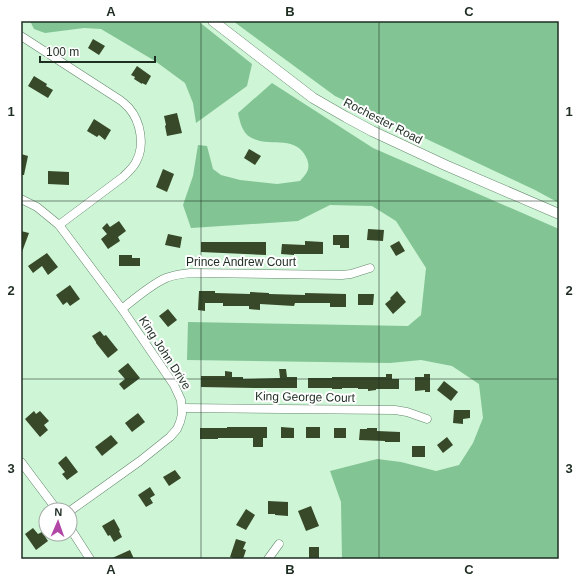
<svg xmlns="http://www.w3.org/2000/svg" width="580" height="580" font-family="Arial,sans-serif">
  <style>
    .forest { fill: #82c493 }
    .building { fill: #374928 }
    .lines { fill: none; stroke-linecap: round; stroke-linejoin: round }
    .minor-casing { stroke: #64886d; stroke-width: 9 }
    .tertiary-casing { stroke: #64886d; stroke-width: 11 }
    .minor { stroke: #fff; stroke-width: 8 }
    .tertiary { stroke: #fff; stroke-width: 10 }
    .grid { fill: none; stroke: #1f2e23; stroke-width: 1; stroke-opacity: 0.55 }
    .labels { text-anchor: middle; stroke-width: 4; stroke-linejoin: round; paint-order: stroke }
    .street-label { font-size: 12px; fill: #1f2e23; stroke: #fff }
    .neatline { fill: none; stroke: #1f2e23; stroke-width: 1.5 }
    .grid-label { font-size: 13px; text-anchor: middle; font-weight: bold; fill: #1f2e23 }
  </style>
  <rect width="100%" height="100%" fill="#cef5d6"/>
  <g class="forest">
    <path d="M30,21H198L252,64L247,86L196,123L193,103L185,83L155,61L101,29L84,28L45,33L34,29Z"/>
    <path d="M233,21H559V203L535,190L335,96Z"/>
    <path d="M272,83L373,148L559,229V559H342L341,502L330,471L377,459L401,462L436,471L459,465L473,443L483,418L479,384L452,366L421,360L390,363L187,360L188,322L408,326L421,315L426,268L396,221L372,206L330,205L298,221L191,228L183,205L193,176L198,145L207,146L213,169L221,175L240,180L277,184L300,181C306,174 311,170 307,159C296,133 269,149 250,137C242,132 240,122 238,113Z"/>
  </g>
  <g class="building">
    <path d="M93,39L105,46L99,55L88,48Z"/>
    <path d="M137,66L151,76L146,85L142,83V84L134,79L135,77L131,75Z"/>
    <path d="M34,76L47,84L46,86L53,90L48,98L28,86Z"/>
    <path d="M177,113L182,133L167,136L165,126L166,125L164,116Z"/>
    <path d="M94,119L111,130L105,140L99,135L97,137L87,131Z"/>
    <path d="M249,149L261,156L255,165L244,158Z"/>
    <path d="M21,154L28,156L24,175H21Z"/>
    <path d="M163,169L174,174L167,192L156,187Z"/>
    <path d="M48,171L69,172V185L48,184Z"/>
    <path d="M119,221L126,231L118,237L120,241L108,249L101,239L107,234L102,228L107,223L110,227Z"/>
    <path d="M368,229L384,230L383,241L367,240Z"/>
    <path d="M21,231L29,233L22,252H21Z"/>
    <path d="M168,234L182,237L180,248L165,245Z"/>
    <path d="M333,235H349V248H340V245H333Z"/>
    <path d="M305,241L323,242V254H294V255L281,254L282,244L305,245Z"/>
    <path d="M399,241L405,251L396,256L390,246Z"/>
    <path d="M201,242H266V255L201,252Z"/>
    <path d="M47,253L58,267L48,275L42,266L33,273L28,266Z"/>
    <path d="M119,255H132V258H140V266H119Z"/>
    <path d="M70,285L80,299L70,306L67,302L63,305L56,295Z"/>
    <path d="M199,291H215V293L250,294V292L269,293V294L305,295V293L346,294V307H330V303H295L294,306L260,304V310L249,309V306H223V303H205V311L198,310Z"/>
    <path d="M397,291L406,302L393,314L385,304L391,299L390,298Z"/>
    <path d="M358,294H374L373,305H358Z"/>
    <path d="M168,309L177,320L168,327L159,316Z"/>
    <path d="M100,331L104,336L106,335L118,350L108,358L96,343V342L92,336Z"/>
    <path d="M128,363L140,378L124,390L119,384L125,379L118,371Z"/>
    <path d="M279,369H286L287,377H297V388H254L201,387V376H225V371L232,372V377H243V379L280,378Z"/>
    <path d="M386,374H392V379H399V389H376V390L368,391V389H358V388H342V389H332V388H308V378H332V377H386Z"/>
    <path d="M424,374H430V392H425V390L415,391V377H424Z"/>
    <path d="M444,381L458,392L451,401L437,390Z"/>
    <path d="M454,410H470V418L463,419V424L453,423Z"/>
    <path d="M34,411L36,414L40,411L49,421L44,425L48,430L40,437L25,419Z"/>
    <path d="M138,413L145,422L132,432L125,423Z"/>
    <path d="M227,427H267V438H263V447H253V438H218V439H200V428H227Z"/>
    <path d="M281,427L294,428V438H281Z"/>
    <rect x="306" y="427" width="14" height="11"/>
    <rect x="334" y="428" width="12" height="10"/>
    <path d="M367,428H377V431L400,432V442H385V441L359,440L360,429H367Z"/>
    <path d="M111,435L118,443L102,456L95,447Z"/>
    <path d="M447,437L453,445L443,453L437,445Z"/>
    <rect x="412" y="446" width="13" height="11"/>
    <path d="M66,456L78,472L67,480L62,474L65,472L58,463Z"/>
    <path d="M175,470L181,478L169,486L163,477Z"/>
    <path d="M150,487L155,495L150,498L153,503L146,507L138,495Z"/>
    <path d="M268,501L288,502V516L275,515V514H268Z"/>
    <path d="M311,506L319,526L306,531L298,511Z"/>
    <path d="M246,509L255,515L246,530L236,525Z"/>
    <path d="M114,519L120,530L119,531L122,537L114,542L110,535L108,536L102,526Z"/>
    <path d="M33,528L38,534L42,532L48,541L36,550L25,534Z"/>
    <path d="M236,539L246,542L243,549L246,550L243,559H237L230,557Z"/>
    <rect x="309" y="547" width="10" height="12"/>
    <path d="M130,550L134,559H110Z"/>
  </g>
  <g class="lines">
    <defs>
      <g id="minor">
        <path d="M21,36L120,100C123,102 126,105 129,108C141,122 145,146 136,162C133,168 128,172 123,177L59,225"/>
        <path d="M21,199L37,207L59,225L122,309L174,385L181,400L182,414L180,422L177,429L170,437L140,461L70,511"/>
        <path d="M122,309C134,299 152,284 166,278C173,275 182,274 190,273L342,275L351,274L370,268"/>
        <path d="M182,408L395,410L407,412L427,419"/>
        <path d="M21,462L57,510"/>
        <path d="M70,528L90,559"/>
        <path d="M268,559L279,544"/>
      </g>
      <path id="tertiary" d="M213,21L313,98L346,117L372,131L445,165L559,214"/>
    </defs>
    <use href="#minor" class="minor-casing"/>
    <use href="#tertiary" class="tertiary-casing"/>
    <use href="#minor" class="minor"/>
    <use href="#tertiary" class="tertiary"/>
  </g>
  <path class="grid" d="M201,21V559M379,21V559M21,201H559M21,379H559"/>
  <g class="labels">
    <g class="street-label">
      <text transform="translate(383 121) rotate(27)" y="4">Rochester Road</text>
      <text x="241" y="266">Prince Andrew Court</text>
      <text transform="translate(165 353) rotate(57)" y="4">King John Drive</text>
      <text transform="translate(305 397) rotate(1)" y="4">King George Court</text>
    </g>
  </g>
  <rect width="580" height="580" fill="none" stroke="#ffffff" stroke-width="44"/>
  <g transform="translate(58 522) rotate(2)"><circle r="19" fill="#ffffff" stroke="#a5aba7"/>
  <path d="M0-3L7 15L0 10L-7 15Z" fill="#b146a6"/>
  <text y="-6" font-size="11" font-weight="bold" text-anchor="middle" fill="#1f2e23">N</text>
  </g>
  <path d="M40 56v6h115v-6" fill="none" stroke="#1f2e23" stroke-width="2"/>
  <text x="46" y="56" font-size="12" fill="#1f2e23" stroke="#ffffff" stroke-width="3" paint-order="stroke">100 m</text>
  <rect x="22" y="22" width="536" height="536" class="neatline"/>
  <g class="grid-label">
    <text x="111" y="16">A</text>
    <text x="290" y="16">B</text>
    <text x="469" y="16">C</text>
    <text x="11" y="116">1</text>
    <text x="569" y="116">1</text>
    <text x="11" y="295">2</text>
    <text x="569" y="295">2</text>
    <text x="11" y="473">3</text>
    <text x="569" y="473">3</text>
    <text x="111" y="574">A</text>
    <text x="290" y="574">B</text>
    <text x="469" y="574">C</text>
  </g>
</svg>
